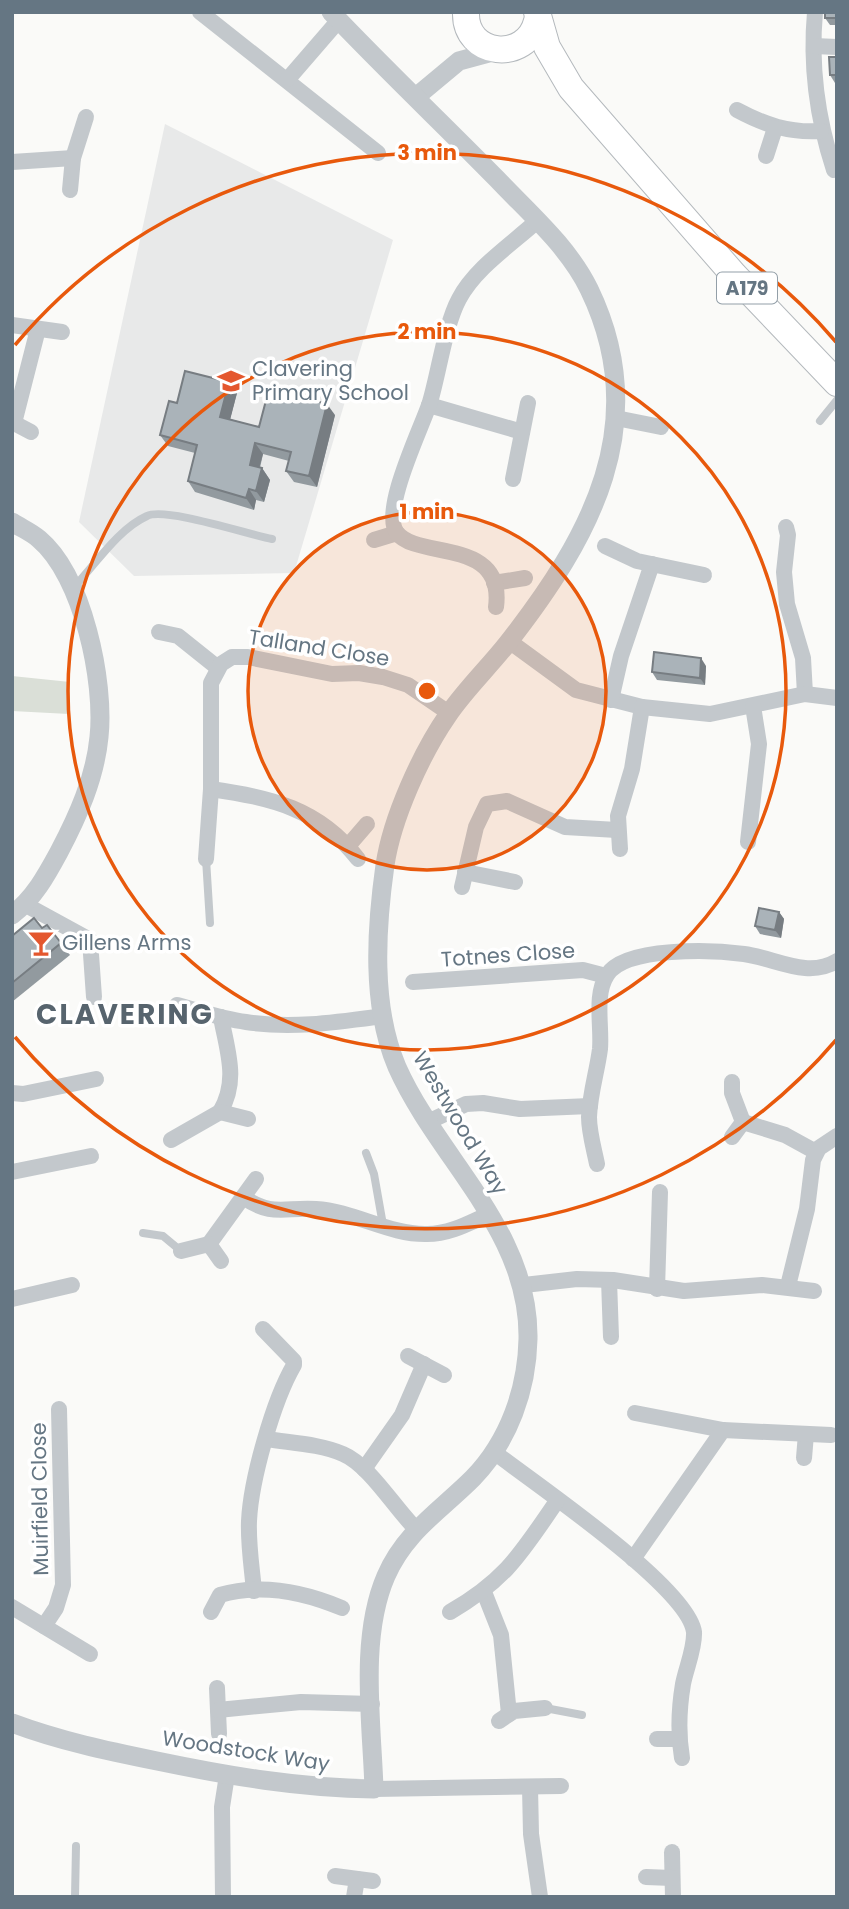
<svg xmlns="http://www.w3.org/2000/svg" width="849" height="1909" font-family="Poppins,sans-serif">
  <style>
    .built { fill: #e8e9e9 }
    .green { fill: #dadfd7 }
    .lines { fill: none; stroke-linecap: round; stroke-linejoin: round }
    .trunk-casing { stroke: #b4b9bd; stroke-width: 28 }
    .service { stroke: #c3c8cc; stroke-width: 8 }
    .minor { stroke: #c3c8cc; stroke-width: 16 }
    .tertiary { stroke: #c3c8cc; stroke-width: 19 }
    .trunk { stroke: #fff; stroke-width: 26 }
    .wall { fill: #929a9f }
    .shaded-wall { fill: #777d82 }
    .building { fill: #aab3b9; stroke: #777d82; stroke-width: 2 }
    .ring { fill: none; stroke: #e8590c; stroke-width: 3.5 }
    .labels { text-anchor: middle; stroke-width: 7; stroke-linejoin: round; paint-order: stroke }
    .shield { fill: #fff; stroke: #939fa8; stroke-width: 2 }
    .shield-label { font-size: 19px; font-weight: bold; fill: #657683 }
    .poi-label { font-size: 21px; fill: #657683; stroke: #fff; text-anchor: start }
    .street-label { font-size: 21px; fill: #657683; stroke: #fff }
    .district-label { font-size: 28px; font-weight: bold; letter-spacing: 2px; fill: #57646e; stroke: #fff }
    .centre { fill: #e8590c; stroke: #fff; stroke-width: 3.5 }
    .ring-label { font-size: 21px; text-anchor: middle; font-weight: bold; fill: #e8590c; stroke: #fff; stroke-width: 7; stroke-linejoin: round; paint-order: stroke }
  </style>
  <rect width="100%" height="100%" fill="#fafaf8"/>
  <path class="built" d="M165,124L393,240L294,573L134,576L79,522Z"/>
  <path class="green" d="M12,676L70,682L69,714L12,711Z"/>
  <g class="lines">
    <defs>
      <g id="trunk">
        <path d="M466,12C464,57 527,63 537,21"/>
        <path d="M537,12L547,47L571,88L734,275L837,383"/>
      </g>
    </defs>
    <use href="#trunk" class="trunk-casing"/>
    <g class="service">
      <path d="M820,421L837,400"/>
      <path d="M74,587C95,565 118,529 147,516C165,507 247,534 272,539"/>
      <path d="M206,859L210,923"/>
      <path d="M366,1153L374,1174L383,1225"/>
      <path d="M143,1233L163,1236L181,1251"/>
      <path d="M545,1708L582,1715"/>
      <path d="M75,1897L76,1846"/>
    </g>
    <g class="minor">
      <path d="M200,12L378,153"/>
      <path d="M815,12C810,67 817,118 834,170"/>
      <path d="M814,46L837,47"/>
      <path d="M288,79L339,20"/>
      <path d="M737,110C765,125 789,133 821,131"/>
      <path d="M766,156L775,128"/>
      <path d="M12,162L73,158"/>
      <path d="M70,190L73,158L86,117"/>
      <path d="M12,325L62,332"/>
      <path d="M429,405L522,432"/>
      <path d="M616,418L661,427"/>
      <path d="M12,422L31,432"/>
      <path d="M14,423L38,329"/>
      <path d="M513,479L528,403"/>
      <path d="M786,527L788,535L784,572L787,604L803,658L805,694"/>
      <path d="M374,540L397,533"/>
      <path d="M605,546L637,561L704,575"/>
      <path d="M494,583L525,578"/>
      <path d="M496,607C505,537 418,560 397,533C380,511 423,425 430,402C439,372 445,325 459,299C475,268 512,244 537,221"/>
      <path d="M159,632L178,636L218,668"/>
      <path d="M509,641L576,690L642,707L632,769L618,816L620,849"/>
      <path d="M611,700L621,656L652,564"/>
      <path d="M642,707L710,714L805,694L837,698"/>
      <path d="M211,789C271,798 319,808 358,859"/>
      <path d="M748,842L759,744L753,706"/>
      <path d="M348,846L367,824"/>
      <path d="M206,859L211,789V683L221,664L232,657H248L332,674L359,673L383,677L408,685L449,713"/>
      <path d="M465,872L515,882"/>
      <path d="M462,887L476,827L487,804L507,801L565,827L617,830"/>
      <path d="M26,905L90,940L94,997"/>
      <path d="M413,982L583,970L606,976"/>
      <path d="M177,1005C199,1011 223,1019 246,1022C292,1029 338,1022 383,1016"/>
      <path d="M732,1082V1093L743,1122L732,1137"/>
      <path d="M12,1093L23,1094L96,1079"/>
      <path d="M220,1112C239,1080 227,1051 221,1017"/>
      <path d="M430,1121L466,1104L483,1103L520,1109L590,1106"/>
      <path d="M743,1122L785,1135L816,1152"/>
      <path d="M171,1140L220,1112L248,1119"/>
      <path d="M597,1164C594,1149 589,1132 589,1117C590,1093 597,1072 600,1049C602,1026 594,995 607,975C625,946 714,950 744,954C775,958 807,979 837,961"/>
      <path d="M12,1172L91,1156"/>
      <path d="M243,1197C272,1217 284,1207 316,1209C354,1211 389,1235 427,1234C450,1234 469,1223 489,1214"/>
      <path d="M209,1244L256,1179"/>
      <path d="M181,1251L209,1244L221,1261"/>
      <path d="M609,1280L611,1337"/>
      <path d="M524,1285L577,1279L613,1280L684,1291L762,1285L814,1291"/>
      <path d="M788,1286L807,1209L813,1160L819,1148L837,1136"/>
      <path d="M657,1289L660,1192"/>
      <path d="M12,1299L72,1285"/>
      <path d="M408,1356L444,1375"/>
      <path d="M635,1413L723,1430"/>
      <path d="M267,1439C292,1443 320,1444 343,1454C369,1465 394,1507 415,1528"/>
      <path d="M494,1452C534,1483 688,1587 694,1632C695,1648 686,1668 683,1684C679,1708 678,1734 682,1758"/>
      <path d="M804,1458L806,1434"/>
      <path d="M364,1469L402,1415L424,1364"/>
      <path d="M633,1559L723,1430L831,1435"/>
      <path d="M254,1591C252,1568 248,1544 249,1521C251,1480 273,1401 294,1365V1361L263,1329"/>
      <path d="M484,1592L501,1635L509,1714"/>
      <path d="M12,1607L90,1654"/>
      <path d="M211,1612L220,1595C261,1583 304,1592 342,1608"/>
      <path d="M450,1612C507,1579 521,1553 557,1501"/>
      <path d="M44,1626L56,1608L63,1585L59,1409"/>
      <path d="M217,1688L219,1734"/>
      <path d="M218,1710L301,1702L372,1704"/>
      <path d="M499,1721L514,1711L545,1708"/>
      <path d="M657,1739H679"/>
      <path d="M530,1787L531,1834L540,1897"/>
      <path d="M374,1789L561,1786"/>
      <path d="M672,1852L673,1897"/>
      <path d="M335,1876L373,1881"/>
      <path d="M646,1877L672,1878"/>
      <path d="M223,1897L222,1807L227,1775"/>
      <path d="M354,1897L357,1879"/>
    </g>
    <g class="tertiary">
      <path d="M417,96L459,61L496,51"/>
      <path d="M12,522C21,528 31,532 39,539C83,576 105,682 99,737C95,778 78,816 59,852C46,876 34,898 12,915"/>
      <path d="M12,1723C60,1741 108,1751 157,1761C229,1776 300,1788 374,1789C372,1723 359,1638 386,1576C405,1532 440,1511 473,1478C509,1441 527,1389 528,1339C530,1231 438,1159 397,1067C371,1006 376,929 385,865C392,818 421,754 448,715C465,690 488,668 507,644C591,537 654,423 589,289C568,246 529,213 497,179C442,123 385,69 331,12"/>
    </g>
    <use href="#trunk" class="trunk"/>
  </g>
  <g class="wall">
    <path d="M837,12V25H830L825,18Z"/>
    <path d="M837,57V83H835L830,75Z"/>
    <path d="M229,382L237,393L230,419L259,427L335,415L317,487L294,482L286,471L289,461L263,454L260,468H262L270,480L264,502L256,500L254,510L195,492L188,481L195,453L168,446L160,435L177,403Z"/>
    <path d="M706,666L705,685L657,680L652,672Z"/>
    <path d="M779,912L784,919L781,938L760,934L755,926Z"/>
    <path d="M42,928L61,943L70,955L12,1002V936Z"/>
  </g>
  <g class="shaded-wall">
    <path d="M229,382L237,393L228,428L220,417Z"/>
    <path d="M327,404L335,415L317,487L309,476Z"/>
    <path d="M255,443L263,454L257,476L250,465Z"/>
    <path d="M262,468L270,480L264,502L256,491Z"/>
    <path d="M249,489L256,500L254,510L246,498Z"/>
    <path d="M701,658L706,666L705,685L700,678Z"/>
    <path d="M779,912L784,919L781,938L775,930Z"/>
  </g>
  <g class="building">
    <rect x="825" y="12" width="12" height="6"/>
    <path d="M829,57H837V75H830Z"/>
    <path d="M185,371L229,382L220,417L259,427L269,389L327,404L309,476L286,471L291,452L255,443L250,465L262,468L256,491L249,489L246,498L188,481L197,445L160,435L169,401L177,403Z"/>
    <path d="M654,652L701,658L700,678L652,672Z"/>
    <path d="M759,908L779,912L775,930L755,926Z"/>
    <path d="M34,918L42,928L47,925L61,943L12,983V936Z"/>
  </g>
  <circle cx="427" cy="691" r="179" fill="#e8590c" fill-opacity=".12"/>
  <g class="ring">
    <circle cx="427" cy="691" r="179"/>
    <circle cx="427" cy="691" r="359"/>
    <path d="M836 1040A538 538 0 0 1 15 1037M15 345A538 538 0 0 1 836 342"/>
  </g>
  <defs>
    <symbol id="school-bare" viewBox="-9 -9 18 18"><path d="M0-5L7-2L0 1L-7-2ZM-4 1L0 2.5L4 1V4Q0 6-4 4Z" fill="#e4572e" stroke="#fff" stroke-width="2.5" paint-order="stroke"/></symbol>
    <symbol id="bar-bare" viewBox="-9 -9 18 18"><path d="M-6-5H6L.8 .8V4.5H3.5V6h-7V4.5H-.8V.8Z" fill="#e4572e" stroke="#fff" stroke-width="2.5" paint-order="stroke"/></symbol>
  </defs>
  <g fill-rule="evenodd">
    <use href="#school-bare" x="212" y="362" width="38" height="38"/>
    <use href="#bar-bare" x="22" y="924" width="38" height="38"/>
  </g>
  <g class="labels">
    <rect class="shield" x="717" y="272.5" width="60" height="31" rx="5"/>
    <g class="shield-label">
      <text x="747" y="295">A179</text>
    </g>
    <g class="poi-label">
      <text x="252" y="376">Clavering<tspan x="252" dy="24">Primary School</tspan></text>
      <text x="62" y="950">Gillens Arms</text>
    </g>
    <g class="street-label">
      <text transform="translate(319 648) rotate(9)" y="7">Talland Close</text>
      <text transform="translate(508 955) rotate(-4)" y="7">Totnes Close</text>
      <text transform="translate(460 1123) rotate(59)" y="7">Westwood Way</text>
      <text transform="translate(40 1499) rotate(-91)" y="7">Muirfield Close</text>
      <text transform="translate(246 1751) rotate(9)" y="7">Woodstock Way</text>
    </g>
    <g class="district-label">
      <text x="125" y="1024">CLAVERING</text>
    </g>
  </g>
  <circle cx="427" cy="691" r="10" class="centre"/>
  <g class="ring-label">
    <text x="427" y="160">3 min</text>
    <text x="427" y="339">2 min</text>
    <text x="427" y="519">1 min</text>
  </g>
  <rect width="849" height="1909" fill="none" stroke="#657683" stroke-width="28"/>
</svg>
